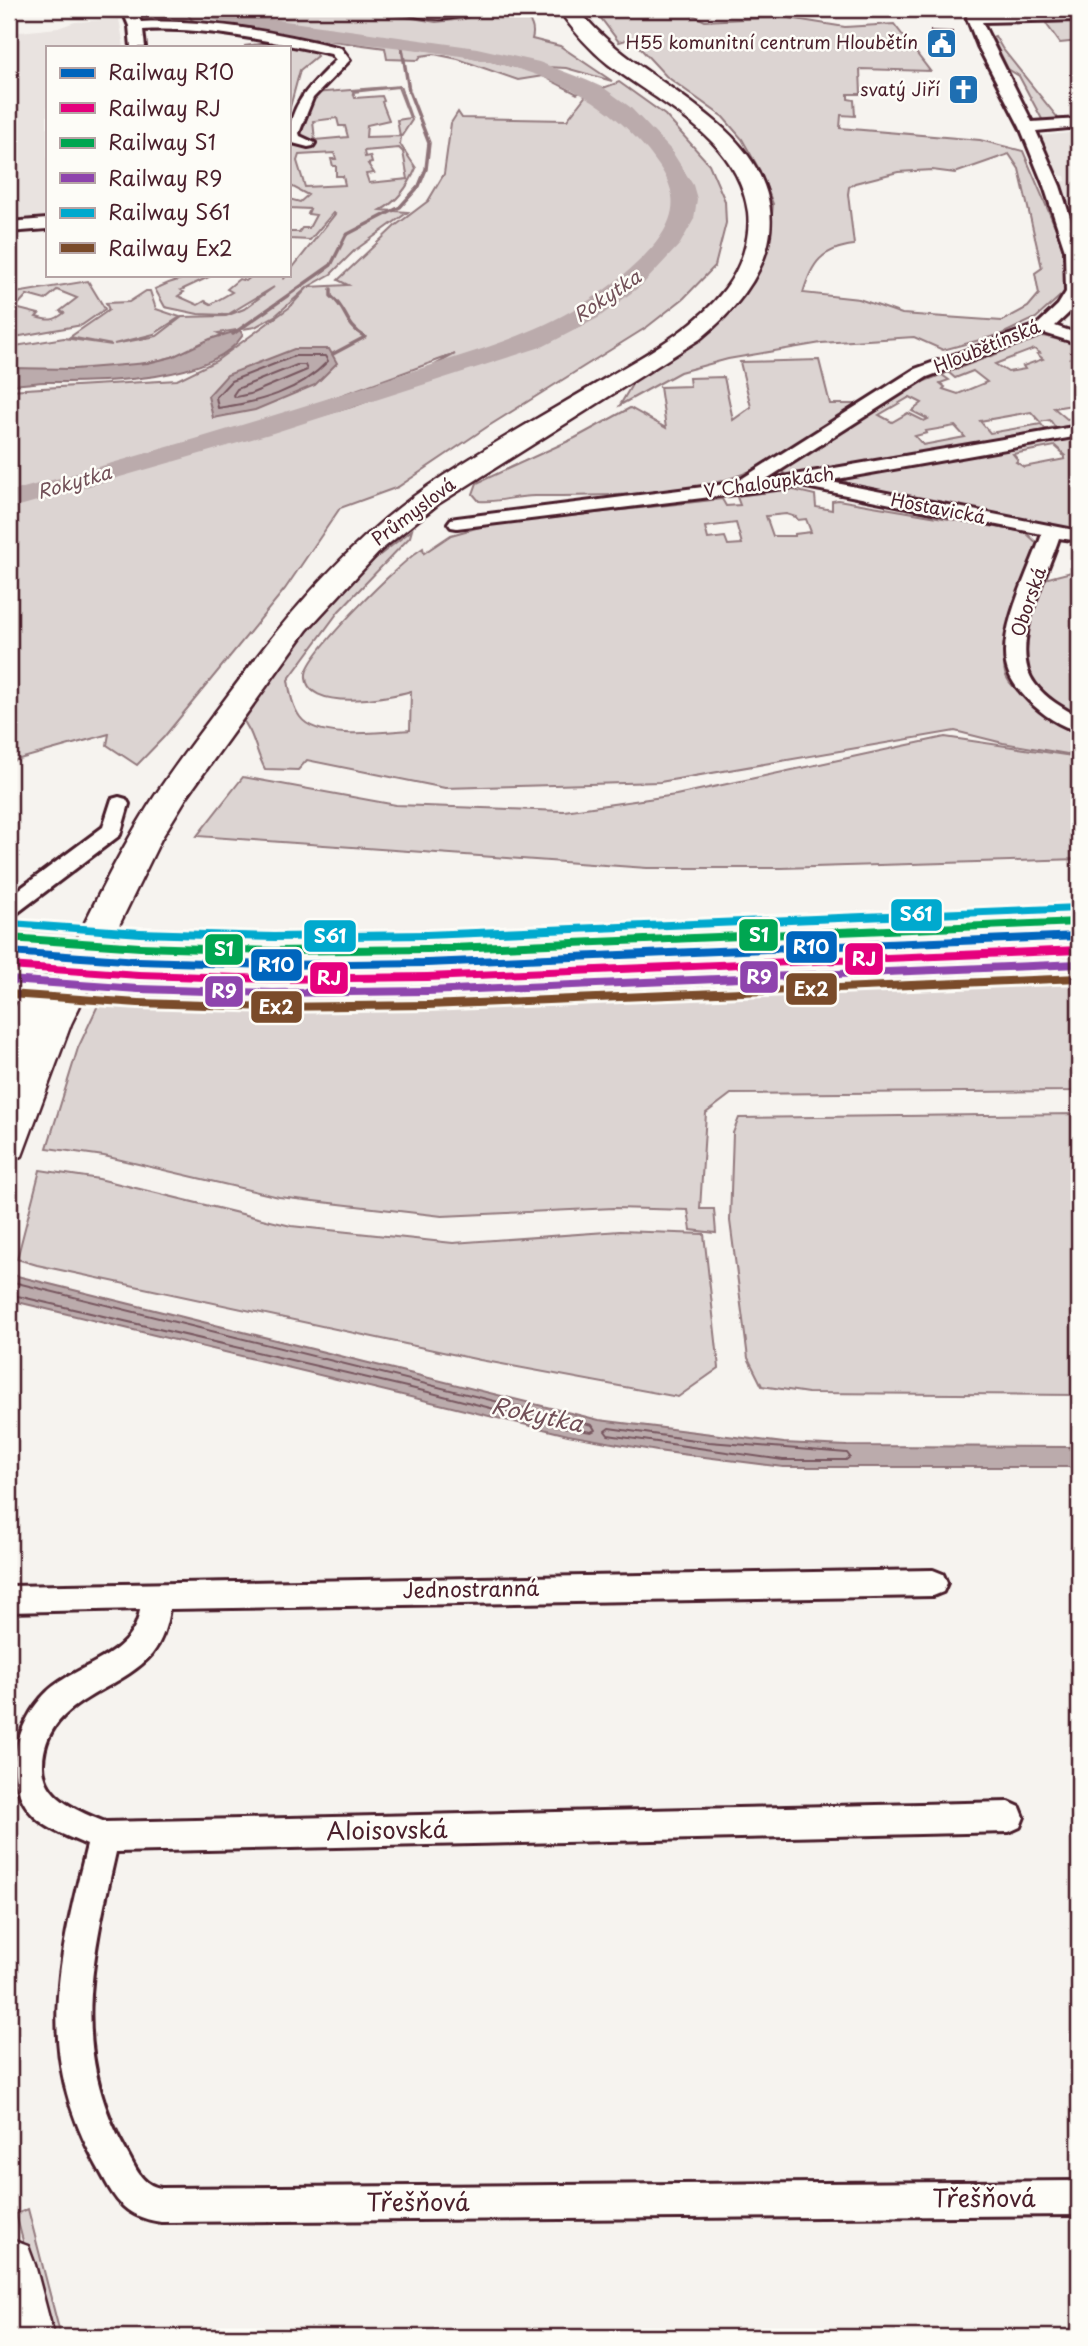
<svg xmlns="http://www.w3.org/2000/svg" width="1088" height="2346" font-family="'Playpen Sans',sans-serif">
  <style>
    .built { fill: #e9e3e0 }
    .green { fill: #dcd4d2; stroke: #937a7e; stroke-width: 2; fill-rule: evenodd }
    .water { fill: #bbabac; stroke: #8e7378; stroke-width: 2 }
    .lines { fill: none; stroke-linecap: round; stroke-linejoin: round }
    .shore { stroke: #77575f; stroke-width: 2 }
    .stream { stroke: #8e7378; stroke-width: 3.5 }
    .river { fill: #bbabac; fill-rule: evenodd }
    .building { fill: #cbbfbe; stroke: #4a1f2b; stroke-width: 2 }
    .minor-casing { stroke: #4a1f2b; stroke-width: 6 }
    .primary-casing { stroke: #4a1f2b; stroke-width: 5 }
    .minor { fill: #fdfcf7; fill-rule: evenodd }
    .primary { fill: #fdfcf7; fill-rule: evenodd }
    .tram { stroke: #4a1f2b; stroke-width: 2 }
    .rail-1-casing { stroke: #fdfcf7; stroke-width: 6 }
    .rail-2-casing { stroke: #fdfcf7; stroke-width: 6 }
    .rail-3-casing { stroke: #fdfcf7; stroke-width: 6 }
    .rail-4-casing { stroke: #fdfcf7; stroke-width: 6 }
    .rail-5-casing { stroke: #fdfcf7; stroke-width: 6 }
    .rail-6-casing { stroke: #fdfcf7; stroke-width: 6 }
    .rail-1 { fill: #0065bd; fill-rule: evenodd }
    .rail-2 { fill: #e5007d; fill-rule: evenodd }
    .rail-3 { fill: #00a651; fill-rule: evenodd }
    .rail-4 { fill: #8e44ad; fill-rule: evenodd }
    .rail-5 { fill: #00a9ce; fill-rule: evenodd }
    .rail-6 { fill: #7a4b2a; fill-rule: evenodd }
    .labels { text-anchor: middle; stroke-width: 5; stroke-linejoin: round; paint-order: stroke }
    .far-poi-label { font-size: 18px; fill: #4a1f2b; stroke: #fdfcf7; text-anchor: end }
    .far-street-label { font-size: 18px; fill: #4a1f2b; stroke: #fdfcf7 }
    .far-water-label { font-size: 19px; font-style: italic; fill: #725058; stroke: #fdfcf7 }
    .street-label { font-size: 21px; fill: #4a1f2b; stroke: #fdfcf7 }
    .water-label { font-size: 23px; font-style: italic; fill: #725058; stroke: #fdfcf7 }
    .near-street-label { font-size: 24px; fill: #4a1f2b; stroke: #fdfcf7 }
    .line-badge { stroke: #fdfcf7; stroke-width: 2.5 }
    .badge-label { font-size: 19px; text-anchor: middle; font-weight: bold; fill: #fff }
  </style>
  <rect width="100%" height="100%" fill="#f6f3ef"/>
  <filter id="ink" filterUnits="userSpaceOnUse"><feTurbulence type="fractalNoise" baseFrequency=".0143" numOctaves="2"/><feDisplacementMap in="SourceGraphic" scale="14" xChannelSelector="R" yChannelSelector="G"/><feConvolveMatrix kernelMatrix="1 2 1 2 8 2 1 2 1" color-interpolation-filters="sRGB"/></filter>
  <g filter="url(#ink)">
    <g class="built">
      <path d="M141,9H179L189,20L187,23L145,19Z"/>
      <path d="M119,19L124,47H47V216L9,221V33L58,28L75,22Z"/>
      <path d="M1079,132V234L1058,181H1066L1065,176L1055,175L1040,136Z"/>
      <path d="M1079,908V947L426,974L273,976L139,972L9,964V924L149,933L278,936L426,934Z"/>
    </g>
    <g class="green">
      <path d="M183,9H192L241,24L466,55L554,76L583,91L577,94L543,76L518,80L458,59L434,54L421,56L418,60L387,59L385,48L200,23L192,20Z"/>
      <path d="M214,9H379L394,15L436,22L464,19L485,9H521C528,19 536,26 532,39L560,46L612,81L566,68L546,67L416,42L242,18Z"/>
      <path d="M594,9H628V11L681,9L705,21L783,17L845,27L894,24L930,71L860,69L861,94H848V99L854,100L855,116L841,115L840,128L980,140L1023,151L1063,245L1066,291L1036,318L1002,334L943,350L914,337L821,343L728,359L680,372L620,405L637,376L727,315L754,282L770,235L773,204L760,171L742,139L723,117L666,76L639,47L636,37L619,42ZM1009,154L1019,169L1042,268L1035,273L1039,294L1028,307L1002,321L902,314L859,299L803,293C812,262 822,249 854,245L848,194L849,187L855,183L898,172L932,170L955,173Z"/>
      <path d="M1079,21V41L1060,43L1047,25L1046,23Z"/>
      <path d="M995,36L1002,48L1061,122L1044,123L1019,76L1008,69L992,37Z"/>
      <path d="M274,42L313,50L317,56L300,70L289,111V47L244,46Z"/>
      <path d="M619,82L665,115L709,164L725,201L726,223L715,266L684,298L647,327L487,427L398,487L340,508L285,589L164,737L137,765L107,745L109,734L9,762V506L355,406L371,400L455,354L292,413L28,490L9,492V390L177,380L216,361L290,307L308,287L275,316L255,327L218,333L222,335C204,341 189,351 172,357C123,371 60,371 9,368V347L64,338L112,345L70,337L109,310L106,303L129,302L146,291H150L156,309L180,317L154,334L114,344L157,336L182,317L226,316L244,309L274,287L227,315L198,314L165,307L155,289C173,280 192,274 213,275L181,290L184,292L178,296L198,305L205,301L211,304L232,292L227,289L239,279L246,281L253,275H287L283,280L335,214L333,213L310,240L289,239V232H299L302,228H309L316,215L308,214L310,209L289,208V199L300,202L308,195L289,185V136H301L306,117L293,115L301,94L400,86L412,120L401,137L400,144L416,168C409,185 398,201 381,210L408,212L354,251L331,274L308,287L348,285L338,280L395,226L428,201L444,174L451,123L458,112L462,118L567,120L587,94ZM398,87L410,118L397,120L400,136L366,137L367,125L389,120L382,102L384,101L382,96L355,98L353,92ZM337,118L339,126H345L348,137L315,140L313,121ZM399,148L403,152L408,179L369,183L366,174L374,173L368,164L372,163L370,156L365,157L364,151ZM334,153L336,159H331L333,166H336V176H343L345,185L305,187L297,161L299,155Z"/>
      <path d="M88,281L105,309L82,325L9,338V294ZM57,290L77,298L60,311L64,313C54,321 49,321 36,317L39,314L15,308L27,295L45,300Z"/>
      <path d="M1044,336L1079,345V352L1070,358L1079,362V404L1054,408L1067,419L1079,417V424L786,476L780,469L917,384ZM1034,349L1040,353L1037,354L1043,359L1023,366L1025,369L1008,372L995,364ZM973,371L987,382L958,394L943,389L945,387L940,383L949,380L942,375L948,372L955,378ZM910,397L922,403L912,411L928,419L924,421L908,413L892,422L879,415ZM1031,412L1040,422L1050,420L1055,427L1045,429L1041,424L990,433L980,421ZM955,426L965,437L923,445L915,436L927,433L926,431Z"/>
      <path d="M819,360L830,404H856C821,429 783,458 743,474C684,497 600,496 537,496C518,495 498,503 479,501L473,494L477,483L575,438L630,408L666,428L660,387L690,386L689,378L724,377L733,420L751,407L740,362Z"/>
      <path d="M1079,435V442L1077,443L1079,446V525L1076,524L1073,531L855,487L844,481L849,476ZM1055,446L1065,455H1063L1065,459L1024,467L1016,462L1018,460L1013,454Z"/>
      <path d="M785,488L815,495L816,507L832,510V501L838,500L1025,532L1040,546C1031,571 996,654 1006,676C1014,695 1060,721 1079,730V756L1003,743L955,731L660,782L445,788L307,760L298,770L265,769C255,751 254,731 240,717L258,700L272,674L307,628L367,565L412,530L410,537L339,611L288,680C290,692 292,706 300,717C317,741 384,732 410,730L411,691C391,697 303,714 306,674C309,652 401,561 423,548L424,553L451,535L487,525L722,499L726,506L740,505L737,497L743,492ZM786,514L796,517L798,520L806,519L811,532L795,534V536H773L766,516ZM736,523L742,544L728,545L725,537L708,539L705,527Z"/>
      <path d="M1079,570V719L1044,700L1027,681L1024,629L1044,579Z"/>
      <path d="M945,737L1079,757V859L781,868H647L197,836L243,777L396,805L564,811L676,795Z"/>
      <path d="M1079,947V1091L731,1094L706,1113L700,1209H714L716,1233L691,1230L688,1210L614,1208L442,1216L279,1197L104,1156L47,1148L78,1048L114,971L273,976L426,974Z"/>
      <path d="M1079,1114V1395L808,1393L762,1386L748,1358L730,1221L733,1133L739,1118Z"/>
      <path d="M40,1170L99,1179L291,1226L453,1243L620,1231L704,1234L719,1368L678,1397L480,1360L37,1265L17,1259Z"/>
      <path d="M28,2209L61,2337H48L16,2214Z"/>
    </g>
    <g class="water">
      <path d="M240,330L243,335C212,383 98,382 46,382C33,382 22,386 9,384V368L74,369L148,363L172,357L210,339Z"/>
      <path d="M294,349H329L337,363L315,385L255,410L213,418L208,396L227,375Z"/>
      <path d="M9,1274L599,1420L784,1443L847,1446L1079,1447V1467H783L657,1451L568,1435L9,1300Z"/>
    </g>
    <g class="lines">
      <g class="shore">
        <path d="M295,356H325L328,361C299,392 259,402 218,408L216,397L231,381Z"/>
        <path d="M297,365H305L307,370L250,394L236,397L233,395L237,389Z"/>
        <path d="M9,1281L592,1425L595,1430L591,1432L569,1428L428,1392L9,1294"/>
        <path d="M609,1428L709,1442L847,1453L850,1457L846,1460H783L608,1435L605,1431Z"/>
      </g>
      <g class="stream">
        <path d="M331,289V296C348,310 344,324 365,337L333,354"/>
        <path d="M233,334L331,265L346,235L400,207L419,186L426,169L429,143L409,91L401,42"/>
      </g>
      <path class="river" d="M190,9H220L235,14L477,48L539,62L586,80L604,88L630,107L671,150L693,185L697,199L694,219L680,244L643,284L598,318L544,346L273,433L9,509V492C115,463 221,432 326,399C359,389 392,377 425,367C506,342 574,322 638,262C655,246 676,222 672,196C670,179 658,164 648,151C630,130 608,109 584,96C465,31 318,57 193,13Z"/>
    </g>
    <path class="building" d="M931,31L952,32L950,55L929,54Z"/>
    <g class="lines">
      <defs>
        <g id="minor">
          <path d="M122,9H134L141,22C207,19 277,32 341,48L350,60L313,98L299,133L300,136L315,143L313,146L308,147L289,142C288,105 311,85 336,60L331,54C271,41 206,27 143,30L145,47H131L129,26Z"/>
          <path d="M968,9H981V14L1079,12V20L982,22L1032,122L1079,119V127L1036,131L1060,186L1079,245V297L1071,311L1055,326L1079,334V344L1044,333L927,377L765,480L1079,426V436L826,481L1079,531V541L1059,538C1047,576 1007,648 1035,684C1046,699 1063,708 1079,717V731C1061,727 1042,714 1029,701C1019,691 1009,679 1006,664C999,627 1030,570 1042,534L801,486L457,528L451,527L448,523L451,519L457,518L735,483L915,369L1037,325L1058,305L1066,292L1065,250L1044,186L1020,127L978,46L967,18Z"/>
          <path d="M47,219V229L9,232V222Z"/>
          <path d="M119,797L126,799L129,804L120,835L17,913L9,915V897L103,827L112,799Z"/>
          <path d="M933,1570L943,1574L947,1583L943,1592L933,1596L169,1609C167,1625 162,1641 152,1654C117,1694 45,1699 43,1764C42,1798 78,1811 105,1822L1009,1802L1020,1807L1024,1817L1020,1827L1009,1832L116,1852C92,1958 69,2051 126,2151C136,2168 141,2185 161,2188L1079,2181V2215L161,2222C121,2216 115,2198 97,2166C34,2053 58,1962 87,1845C69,1837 49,1830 35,1817C0,1783 15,1723 47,1692C77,1663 134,1658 140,1609L9,1612V1586Z"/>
        </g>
        <g id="primary">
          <path d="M558,9H578C614,55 665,80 710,117C801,189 783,272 700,339L438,504L381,550L307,630L188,795L161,839L71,1024L22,1156L9,1160V1092L17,1070L9,1073V1021L29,978L41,975L53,978L56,983C84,924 112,864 147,808C171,770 199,734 226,698C288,613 354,534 443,476C496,441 552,410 606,378C648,353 695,328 725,289C741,268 751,238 748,212C738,137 661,105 608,64C588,48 573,30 558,9Z"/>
          <path d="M9,2239L28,2246L35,2265L54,2337H9Z"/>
        </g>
      </defs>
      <use href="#minor" class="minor-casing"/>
      <use href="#primary" class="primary-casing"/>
      <use href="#minor" class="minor"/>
      <use href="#primary" class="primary"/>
      <path class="tram" d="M395,11C425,22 453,25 482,9"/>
      <defs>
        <path id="rail-1" d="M1079,932V940L427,967L274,969L139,965L9,956V948L139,957L274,961L427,959Z"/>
        <path id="rail-2" d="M1079,946V954L427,981L274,983L139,979L9,970V962L139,971L274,975L427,973Z"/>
        <path id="rail-3" d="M1078,918V926L427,953L274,955L140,951L9,942L10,934L140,943L274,947L427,945Z"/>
        <path id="rail-4" d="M1079,960V968L427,995L273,997L138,993L9,984V976L138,985L273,989L427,987Z"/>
        <path id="rail-5" d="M1078,904V912L426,939L274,941L140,937L9,927V921L11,920L140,929L274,933L426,931Z"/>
        <path id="rail-6" d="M1079,974V982L428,1009L273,1011L138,1007L9,998V990L138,999L273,1003L428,1001Z"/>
      </defs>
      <use href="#rail-1" class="rail-1-casing"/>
      <use href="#rail-2" class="rail-2-casing"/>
      <use href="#rail-3" class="rail-3-casing"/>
      <use href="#rail-4" class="rail-4-casing"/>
      <use href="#rail-5" class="rail-5-casing"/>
      <use href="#rail-6" class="rail-6-casing"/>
      <use href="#rail-1" class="rail-1"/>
      <use href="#rail-2" class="rail-2"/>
      <use href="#rail-3" class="rail-3"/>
      <use href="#rail-4" class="rail-4"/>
      <use href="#rail-5" class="rail-5"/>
      <use href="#rail-6" class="rail-6"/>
    </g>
  </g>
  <defs>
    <symbol id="civic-square" viewBox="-11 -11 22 22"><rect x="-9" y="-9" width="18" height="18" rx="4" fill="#1f6fb2" stroke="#fdfcf7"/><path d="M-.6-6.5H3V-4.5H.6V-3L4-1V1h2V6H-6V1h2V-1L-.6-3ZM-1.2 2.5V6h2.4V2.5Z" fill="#fff"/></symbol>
    <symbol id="church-square" viewBox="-11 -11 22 22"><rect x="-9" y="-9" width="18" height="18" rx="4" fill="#1f6fb2" stroke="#fdfcf7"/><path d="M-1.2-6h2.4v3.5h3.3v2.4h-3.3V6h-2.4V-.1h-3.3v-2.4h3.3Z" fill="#fff"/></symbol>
  </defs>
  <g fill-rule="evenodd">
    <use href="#civic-square" x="924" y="26" width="35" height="35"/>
    <use href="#church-square" x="946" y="72" width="35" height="35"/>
  </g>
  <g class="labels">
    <g class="far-poi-label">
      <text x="918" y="49">H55 komunitní centrum Hloubětín</text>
      <text x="940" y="96">svatý Jiří</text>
    </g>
    <g class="far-street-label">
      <text transform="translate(987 347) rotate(-22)" y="6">Hloubětínská</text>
      <text transform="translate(769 483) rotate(-8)" y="6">V Chaloupkách</text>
      <text transform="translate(938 509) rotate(11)" y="6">Hostavická</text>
      <text transform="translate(414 512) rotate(-37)" y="6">Průmyslová</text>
      <text transform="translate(1029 602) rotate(-71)" y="6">Oborská</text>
    </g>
    <g class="far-water-label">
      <text transform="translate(607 296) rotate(-34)" y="7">Rokytka</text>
      <text transform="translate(74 482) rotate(-16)" y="7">Rokytka</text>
    </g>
    <g class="street-label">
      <text transform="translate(471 1590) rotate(-1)" y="7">Jednostranná</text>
    </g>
    <g class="water-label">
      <text transform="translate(537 1415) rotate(12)" y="8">Rokytka</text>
    </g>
    <g class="near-street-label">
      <text transform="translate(387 1831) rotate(-1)" y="8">Aloisovská</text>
      <text x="984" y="2207">Třešňová</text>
      <text x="418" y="2211">Třešňová</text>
    </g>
  </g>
  <g class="line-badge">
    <rect x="890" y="898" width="53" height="34" rx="7" fill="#00a9ce"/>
    <rect x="738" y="918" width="41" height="34" rx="7" fill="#00a651"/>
    <rect x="303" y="919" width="54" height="34" rx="7" fill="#00a9ce"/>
    <rect x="785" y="930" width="53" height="34" rx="7" fill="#0065bd"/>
    <rect x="204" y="933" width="40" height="33" rx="7" fill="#00a651"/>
    <rect x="844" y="942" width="40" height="34" rx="7" fill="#e5007d"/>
    <rect x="250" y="948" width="53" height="34" rx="7" fill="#0065bd"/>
    <rect x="739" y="960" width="40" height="34" rx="7" fill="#8e44ad"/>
    <rect x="309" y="961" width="40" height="34" rx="7" fill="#e5007d"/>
    <rect x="785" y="972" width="53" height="34" rx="7" fill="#7a4b2a"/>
    <rect x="204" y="975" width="40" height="33" rx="7" fill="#8e44ad"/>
    <rect x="250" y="990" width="53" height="34" rx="7" fill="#7a4b2a"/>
  </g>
  <g class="badge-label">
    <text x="916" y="921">S61</text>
    <text x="759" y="942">S1</text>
    <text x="330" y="943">S61</text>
    <text x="811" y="954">R10</text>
    <text x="224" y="956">S1</text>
    <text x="864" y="966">RJ</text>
    <text x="276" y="972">R10</text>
    <text x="759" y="984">R9</text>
    <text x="329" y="985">RJ</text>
    <text x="811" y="996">Ex2</text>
    <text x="224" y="998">R9</text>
    <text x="276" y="1014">Ex2</text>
  </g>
  <rect width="1088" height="2346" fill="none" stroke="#fdfcf7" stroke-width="35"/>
  <rect x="18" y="18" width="1053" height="2311" fill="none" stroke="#4a1f2b" stroke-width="2.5" filter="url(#ink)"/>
  <rect x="46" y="46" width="245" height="231" fill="#fdfcf7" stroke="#b5a4a5" stroke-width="2"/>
  <rect x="60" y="68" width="35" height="10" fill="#0065bd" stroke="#b5a4a5" stroke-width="2"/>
  <text x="108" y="80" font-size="21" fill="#4a1f2b">Railway R10</text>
  <rect x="60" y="103" width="35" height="10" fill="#e5007d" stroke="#b5a4a5" stroke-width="2"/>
  <text x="108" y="116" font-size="21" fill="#4a1f2b">Railway RJ</text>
  <rect x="60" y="138" width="35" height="10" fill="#00a651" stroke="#b5a4a5" stroke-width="2"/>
  <text x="108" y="150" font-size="21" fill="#4a1f2b">Railway S1</text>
  <rect x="60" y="173" width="35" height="10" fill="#8e44ad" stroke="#b5a4a5" stroke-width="2"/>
  <text x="108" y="186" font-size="21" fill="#4a1f2b">Railway R9</text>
  <rect x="60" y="208" width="35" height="10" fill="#00a9ce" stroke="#b5a4a5" stroke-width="2"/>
  <text x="108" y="220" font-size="21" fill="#4a1f2b">Railway S61</text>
  <rect x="60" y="243" width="35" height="10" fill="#7a4b2a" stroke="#b5a4a5" stroke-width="2"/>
  <text x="108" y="256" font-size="21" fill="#4a1f2b">Railway Ex2</text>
</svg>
